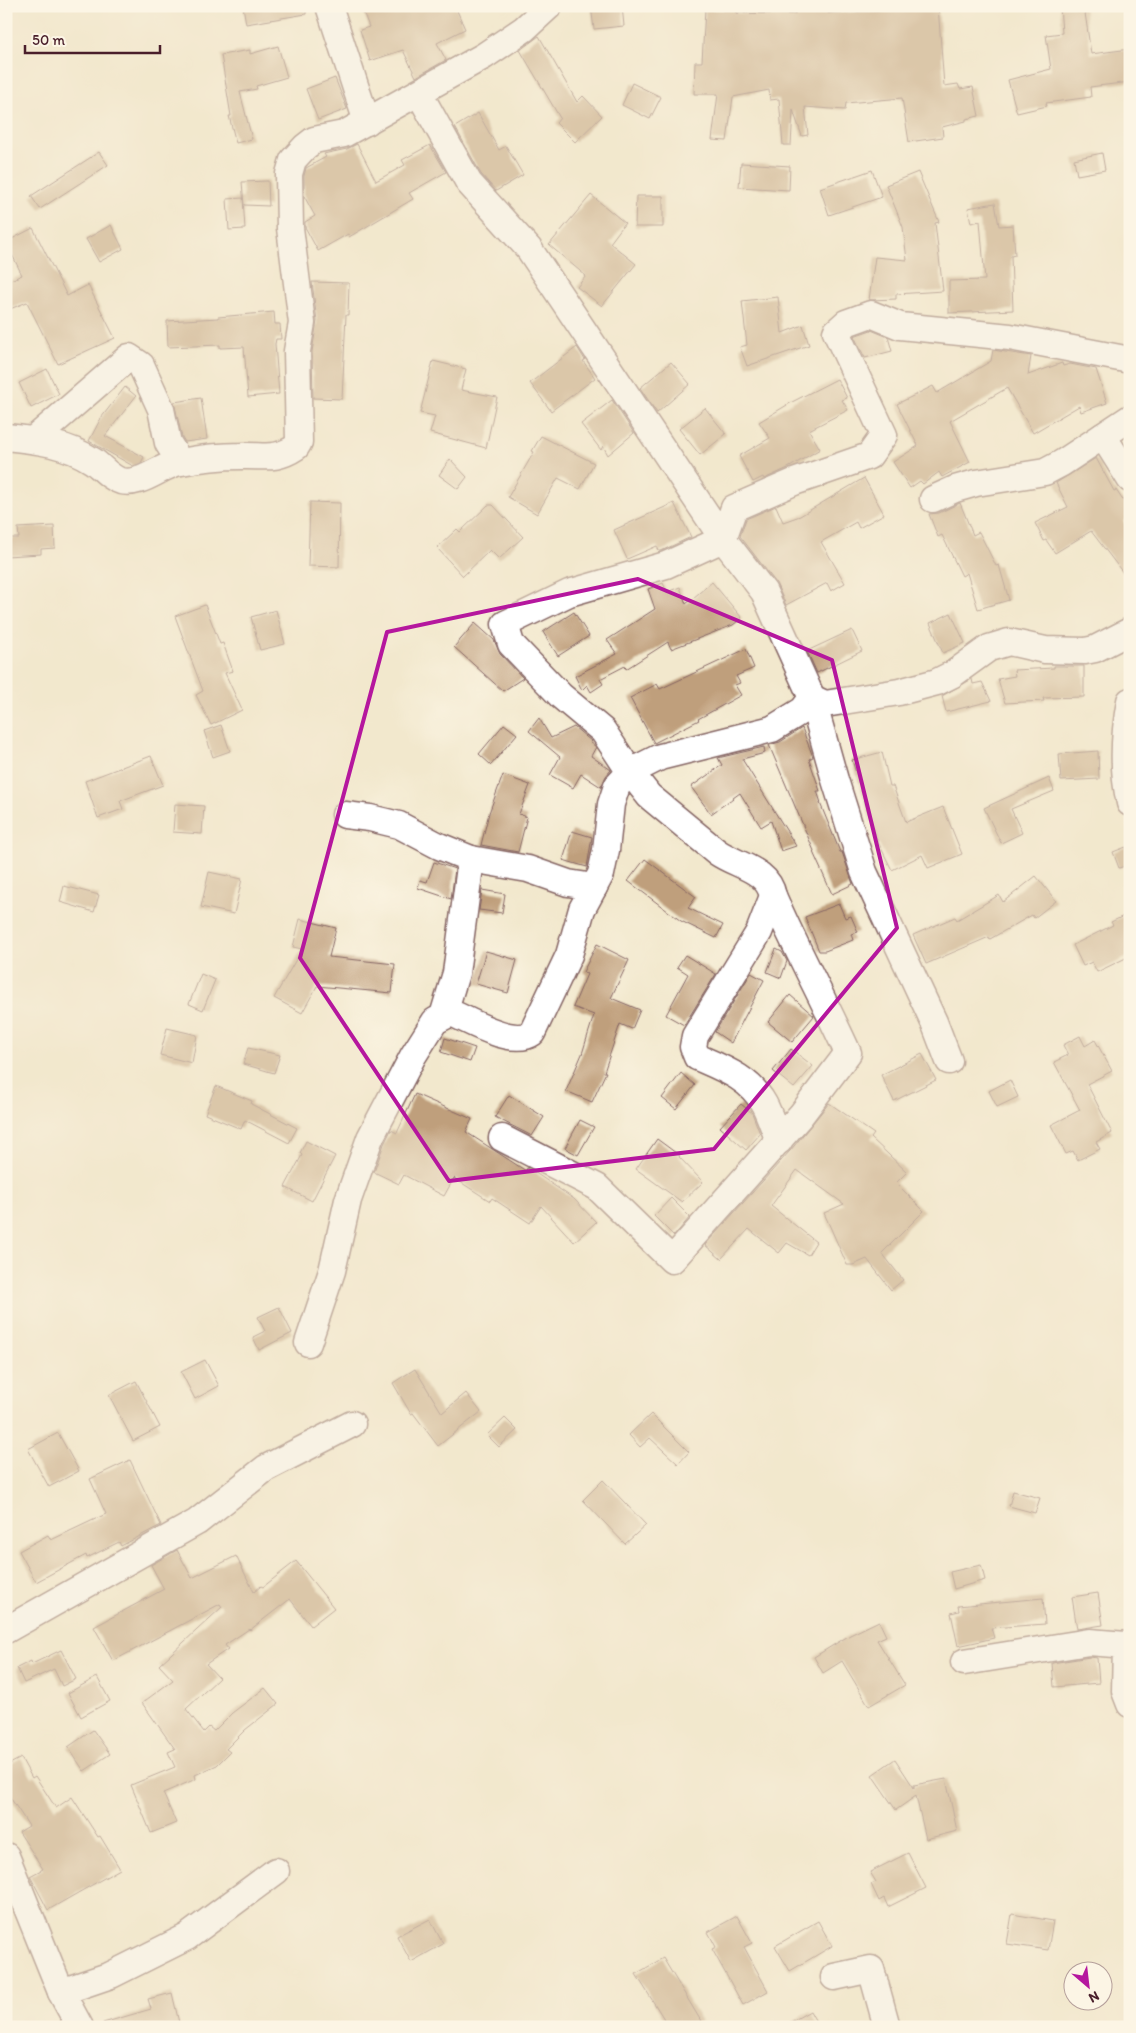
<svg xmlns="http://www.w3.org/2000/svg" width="1136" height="2033" font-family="Itim,sans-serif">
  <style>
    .building { fill: #bf9f7c }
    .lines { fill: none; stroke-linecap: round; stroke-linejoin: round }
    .minor-casing { stroke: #856564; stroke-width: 29 }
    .minor { stroke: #fff; stroke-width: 26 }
    .marked { fill: none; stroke: #b5179e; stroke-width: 4; stroke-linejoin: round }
  </style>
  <rect width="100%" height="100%" fill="#fcf5e5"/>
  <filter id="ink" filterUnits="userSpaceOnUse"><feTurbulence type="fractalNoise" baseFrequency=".02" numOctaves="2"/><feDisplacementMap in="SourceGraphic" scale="10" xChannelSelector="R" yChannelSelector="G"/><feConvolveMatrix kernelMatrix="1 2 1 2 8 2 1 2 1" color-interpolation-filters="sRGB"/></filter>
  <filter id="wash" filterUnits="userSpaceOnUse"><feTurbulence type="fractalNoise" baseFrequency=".0096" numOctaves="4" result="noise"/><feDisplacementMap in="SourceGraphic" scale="20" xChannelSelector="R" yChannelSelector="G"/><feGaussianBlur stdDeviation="1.12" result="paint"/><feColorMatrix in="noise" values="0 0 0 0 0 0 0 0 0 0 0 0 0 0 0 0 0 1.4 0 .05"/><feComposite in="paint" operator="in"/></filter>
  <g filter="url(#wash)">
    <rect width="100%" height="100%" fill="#f2e8cd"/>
    <g id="blocks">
      <g class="building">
        <path d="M243,6H306V14L246,24Z"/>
        <path d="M361,6H455L465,29L437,43L446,60L416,77L403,50L370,61L360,30L369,27Z"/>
        <path d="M591,6H622L624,26L594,29Z"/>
        <path d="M893,6H938L944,86L958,84L960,89L973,87L979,116L966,119V121L942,127L943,137L909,142L902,98L846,103L845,110L805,107L808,135L802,136L793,110L791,145H783L779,99L770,100L769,90L733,97L727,141L712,140L718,94H694L695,62H702L705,9L736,10V13L795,14V11L827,7L828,13L893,10Z"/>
        <path d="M1060,6H1084L1091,54L1130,49V82L1090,87L1091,97L1046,103L1047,106L1017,113L1008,80L1051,69L1046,35L1062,33Z"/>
        <path d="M539,36L577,102L583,96L602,116L575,142L556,123L560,118L520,50Z"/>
        <path d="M278,46L287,77L256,86L257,89L240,92L252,139L236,143L229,116H231L221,55L250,50V54Z"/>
        <path d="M335,78L347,109L318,120L306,89Z"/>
        <path d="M632,83L661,97L650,119L622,105Z"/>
        <path d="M478,113L499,150L506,146L523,175L496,191L481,174L455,127Z"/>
        <path d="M357,144L376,181L405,165L402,160L430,145L446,172L409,193L413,199L349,237L348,234L318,251L305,227V222L315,216L304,196V176L306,168L326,157L324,154L328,153L347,149Z"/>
        <path d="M99,152L108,165L40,209L31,196Z"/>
        <path d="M1102,153L1105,170L1077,175L1074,159Z"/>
        <path d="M741,163L790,166L789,190L739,187Z"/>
        <path d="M872,170L882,197L829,215L820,188Z"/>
        <path d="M918,172L939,222L935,223L943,291L896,294V299L869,300L875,257L907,260L903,227L886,185Z"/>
        <path d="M268,181L269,206L244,205L242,182Z"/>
        <path d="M591,195L625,223L610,243L636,264L602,306L577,287L586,276L549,245Z"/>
        <path d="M636,196H663V227H635Z"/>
        <path d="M243,198L245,229L229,230L227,199Z"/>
        <path d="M995,203L999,226L1013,225L1015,255L1011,256L1013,310L949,313V281L985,280L980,221L971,223L968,208Z"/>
        <path d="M111,225L123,249L99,262L86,239Z"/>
        <path d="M33,228L67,296L88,285L115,338L58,364L27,302L10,309L6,300V282L22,275L6,242Z"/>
        <path d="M312,282L349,283L348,315H346L342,399L313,398L312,352L317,321Z"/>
        <path d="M778,297L782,333L803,325L809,345L747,366L740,347L747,345L742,301Z"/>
        <path d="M274,312L275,324H280L281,339H276L275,344L279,394L248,397L244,347L220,348V345L168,347L167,321L218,318V317Z"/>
        <path d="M871,330L888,337L892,351L865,358L854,336Z"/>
        <path d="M577,347L585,360L583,361L595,378L551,411L530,383Z"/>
        <path d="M993,350L1031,356L1028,375L1062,363L1063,366L1070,364L1096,369L1107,403L1081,412L1079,406L1033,433L1007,388L950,421L970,462L942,477L939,472L923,484L920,481L910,488L893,462L918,446L897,404L933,386L937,393L991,361Z"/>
        <path d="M433,361L466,369L461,390L497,397L486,448L430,433L435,416L420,413Z"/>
        <path d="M671,362L690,384L657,413L640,388Z"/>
        <path d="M47,369L59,394L31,408L19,383Z"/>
        <path d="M837,379L847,398L842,400L848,410L809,430L820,449L788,468L764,479L763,477L753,482L739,456L770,438L759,422L792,402Z"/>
        <path d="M125,387L136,396L105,436L144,457L141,463L133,466L89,441L101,418Z"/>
        <path d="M201,398L207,439L185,442L182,437L174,402Z"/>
        <path d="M612,400L634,433L608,455L603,446L601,450L581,424Z"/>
        <path d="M705,408L726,434L700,455L679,429Z"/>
        <path d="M541,436L594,463L580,489L558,478L537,514L508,497L534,452L532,451Z"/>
        <path d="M1096,458L1114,491L1116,490L1130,511V517L1123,521L1130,529V582L1091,531L1055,553L1046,540L1044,541L1035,523L1068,507L1056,483Z"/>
        <path d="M450,459L467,477L458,489L439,475Z"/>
        <path d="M864,478L884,514L859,528L856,522L821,542L845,583L831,591L827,583L786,605L776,583L740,536L746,519L776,506L783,522L800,516Z"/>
        <path d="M310,502L340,503L339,567L308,566Z"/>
        <path d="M674,503L691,537L661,551H659L657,546L627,559L614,530Z"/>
        <path d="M960,503L973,535L979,532L996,566L999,565L1009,600L978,609L967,573L962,576L942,535L938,537L929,514L939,513Z"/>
        <path d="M488,505H493L523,537L499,559L490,550L463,576L437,548L457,529L460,532Z"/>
        <path d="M54,526L55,548L41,549V554L6,556V538H19L18,528Z"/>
        <path d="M712,582L742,618L733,625L671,649L668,642L626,669L625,666L600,679L603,684L591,692L587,685L582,690L575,676L617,654L607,640L655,609L648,589L663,583L667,592L680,587L686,604Z"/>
        <path d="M205,605L220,644L223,643L233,671L225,673L242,710L211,725L196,695L203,691L175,616Z"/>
        <path d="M276,610L285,644L260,650L251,617Z"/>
        <path d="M574,612L589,636L558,656L543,632Z"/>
        <path d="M951,613L965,643L943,653L930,623Z"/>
        <path d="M475,623L494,640L500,654L523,678L503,691L454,647Z"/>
        <path d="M852,630L862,651L817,673L807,651Z"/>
        <path d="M746,649L754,668L736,676L740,683L735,685L741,695L698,719L699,720L654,743L630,698L657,684L660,689Z"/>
        <path d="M1054,666H1084V697L1043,698L1044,701L1005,703L998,679L1015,676L1014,670L1054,668Z"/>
        <path d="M972,679L973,684L982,682L991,701L946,712L942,696Z"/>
        <path d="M539,718L551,738L574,727L591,741L590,742L596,747L591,756L611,770L606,776L601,787L581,774L573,788L550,775L560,757L529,731Z"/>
        <path d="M504,724L517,734L491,765L479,754Z"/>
        <path d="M221,725L230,751L213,757L204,731Z"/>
        <path d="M802,728L813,757L809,759L820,791H817L821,803H820L840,852H842L853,884L832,894L813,852L814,851L769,745L780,742Z"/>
        <path d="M764,747L765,753L742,759L796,846L781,851L771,821L761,827L740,793L711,814L691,787L722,765L718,758Z"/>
        <path d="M1098,751L1099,779L1061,781L1059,754Z"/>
        <path d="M882,752L890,786H893L906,822L943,807L962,854L928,868L922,855L892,870L878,842L852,760Z"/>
        <path d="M151,756L163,785L120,801L123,809L98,818L85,781Z"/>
        <path d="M503,775L530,785L519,814L527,817L518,852L481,845L489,813Z"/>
        <path d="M1049,778L1054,791L1011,809L1022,833L1001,843L984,808Z"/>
        <path d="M175,804L204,806L202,834L173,832Z"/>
        <path d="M572,831L592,837L587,867L563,860Z"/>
        <path d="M1126,847L1130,864L1119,868L1113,852Z"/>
        <path d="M645,859L696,897L688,908L723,925L716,938L681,921L628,881Z"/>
        <path d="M434,862L455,869L451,899L418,888L420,880L427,882Z"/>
        <path d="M209,872L242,879L234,914L201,907Z"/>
        <path d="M1036,876L1056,901L1034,918L1032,915L990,939L989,937L926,964L913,935L955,917L957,920L999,895L1003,902Z"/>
        <path d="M64,886L99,895L94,912L60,902Z"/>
        <path d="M482,890L505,894L502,913L479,910Z"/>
        <path d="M839,904L845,918L851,916L858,932L851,934L853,940L825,951H819L805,917Z"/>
        <path d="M1130,913V956L1097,972L1092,962L1083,966L1073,945L1113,925L1111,922Z"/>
        <path d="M300,919L336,928L329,957L395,964L392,993L317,986L302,1013L274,998L302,949L293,947Z"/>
        <path d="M597,944L629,960L611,998L640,1010L632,1029L620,1024L604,1072H606L592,1102L566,1091L582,1054L594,1015L573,1007L587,974L583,972Z"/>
        <path d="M776,949L782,952L787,961L781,978L767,972Z"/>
        <path d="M486,951L517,960L508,993L476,984Z"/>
        <path d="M685,955L716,974L684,1025L666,1015L688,974L677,967Z"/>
        <path d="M751,973L764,980L731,1043L715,1032Z"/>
        <path d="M201,974L215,980L203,1010L189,1004Z"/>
        <path d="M790,995L814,1016L792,1042L768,1022Z"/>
        <path d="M167,1028L197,1035L192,1063L160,1055Z"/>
        <path d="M1080,1036L1085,1046L1095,1040L1112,1071L1087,1084L1112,1133L1096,1142L1100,1149L1078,1160L1073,1151L1066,1154L1051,1125L1080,1110L1054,1062L1068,1055L1063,1045Z"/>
        <path d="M445,1038L475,1048L470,1062L441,1052Z"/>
        <path d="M248,1048L280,1055L274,1073L243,1064Z"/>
        <path d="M791,1049L813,1066L794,1088L773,1071Z"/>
        <path d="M922,1054L936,1080L894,1101L881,1075Z"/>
        <path d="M681,1073L695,1085L676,1109L662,1098Z"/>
        <path d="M1010,1080L1018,1097L997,1107L989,1091Z"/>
        <path d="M216,1086L252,1101L251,1104L297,1128L289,1143L245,1120L241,1129L205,1114Z"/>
        <path d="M415,1094L472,1119L466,1132L526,1171L527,1168L531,1170L574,1199L596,1222L574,1242L541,1206L530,1223L492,1198L490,1201L454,1178L444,1196L404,1175L399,1184L374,1172L384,1144L391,1130L397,1133Z"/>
        <path d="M509,1095L544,1117L532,1136L495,1117Z"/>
        <path d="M829,1103L874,1134L871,1138L907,1172L896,1183L924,1211L882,1253L903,1280L891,1290L867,1259L853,1265H847L824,1213L844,1204L797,1170L771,1206L816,1242L808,1255L787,1243L779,1253L749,1229L721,1259L705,1245L790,1151Z"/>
        <path d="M741,1104L752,1113L760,1134L746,1150L720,1127Z"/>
        <path d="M580,1120L594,1127L578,1155L565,1148Z"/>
        <path d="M657,1139L680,1156L679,1157L703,1182L682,1202L636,1169Z"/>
        <path d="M306,1141L335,1156L312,1201L285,1187L302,1155L300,1153Z"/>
        <path d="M671,1198L690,1217L674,1236L654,1216Z"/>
        <path d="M279,1307L292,1333L259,1350L253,1337L265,1331L258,1317Z"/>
        <path d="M205,1360L219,1386L195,1399L181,1372Z"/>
        <path d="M415,1369L442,1413L466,1393L481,1412L438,1446L413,1413L411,1414L393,1383Z"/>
        <path d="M136,1381L160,1427L133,1441L109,1395Z"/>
        <path d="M651,1414L689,1452L678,1464L650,1438L640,1447L629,1435Z"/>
        <path d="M505,1418L517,1430L499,1447L487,1435Z"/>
        <path d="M58,1433L79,1471L49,1487L28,1449Z"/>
        <path d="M130,1460L161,1525L121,1546L119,1542L87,1558L86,1555L36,1582L19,1551L48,1535L51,1540L106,1514L90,1479Z"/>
        <path d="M603,1480L646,1525L625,1544L583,1500Z"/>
        <path d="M1013,1491L1040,1498L1035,1513L1009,1506Z"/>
        <path d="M177,1550L192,1578L236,1556L254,1592L261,1586L263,1587L296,1561L334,1608L311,1626L290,1599L250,1630L249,1629L225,1645L228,1649L206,1664L219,1678L186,1709L204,1732L209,1727L214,1731L232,1713L265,1688L278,1704L245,1730L226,1749L230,1752L217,1765L195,1775L196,1779L163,1793L176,1823L151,1833L131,1785L175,1767L168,1752L175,1749L142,1703L173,1680L159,1665L222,1607L220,1604L113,1661L94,1627L164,1589L151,1565Z"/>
        <path d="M981,1565L985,1580L954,1589L950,1572Z"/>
        <path d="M1098,1593L1103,1625L1077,1629L1072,1597Z"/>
        <path d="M1043,1598L1045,1624L991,1628L994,1638L958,1646L951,1613L959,1611L958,1606Z"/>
        <path d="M879,1621L886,1636L877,1640L905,1685L869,1706L842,1661L823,1673L814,1657L850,1635Z"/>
        <path d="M61,1650L76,1679L62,1686L54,1669L24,1683L17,1668L31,1661L32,1664Z"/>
        <path d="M1090,1657L1097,1658L1099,1683L1054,1687L1052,1663Z"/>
        <path d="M97,1677L110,1701L81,1717L68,1693Z"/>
        <path d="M93,1730L110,1754L84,1771L68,1747Z"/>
        <path d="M21,1758L32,1778L35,1776L56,1808L72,1797L98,1837L100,1836L120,1869L48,1910L30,1876L43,1869L19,1832L29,1826L6,1791V1766Z"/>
        <path d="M895,1759L914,1788V1785L946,1779L957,1831L926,1839L916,1796L896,1810L872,1775Z"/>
        <path d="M908,1853L926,1888L888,1907L884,1898L879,1901L871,1884L876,1882L870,1872Z"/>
        <path d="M1012,1914L1053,1921L1048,1950L1007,1944Z"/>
        <path d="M737,1916L752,1943L744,1947L768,1991L743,2005L712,1949L716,1947L708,1932Z"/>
        <path d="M430,1919L443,1944L411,1962L397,1936Z"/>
        <path d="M818,1921L832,1946L790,1971L775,1946Z"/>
        <path d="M663,1958L701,2021L691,2027H669L636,1974Z"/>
        <path d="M172,1993L180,2027H104L103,2023L151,2009L148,1999Z"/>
        <path d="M810,2011L819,2027H782Z"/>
      </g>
    </g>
  </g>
  <g filter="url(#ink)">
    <use href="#blocks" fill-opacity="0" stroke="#856564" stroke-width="1"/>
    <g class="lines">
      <defs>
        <g id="minor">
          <path d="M329,6L367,122"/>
          <path d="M419,93L469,183L529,249L723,539L734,508L794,482L869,456L884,435L836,332L846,323L871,314L900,326L1010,337L1130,360"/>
          <path d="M1103,436L1130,479"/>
          <path d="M6,437C37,440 67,444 93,461C102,467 110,478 121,481C142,486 161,465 181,462C201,458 222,456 242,456C264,455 275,461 296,447L299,442L297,351L302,323L290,228L289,174L293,160L305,147L314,140L344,134L484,56L524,29L549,6"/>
          <path d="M33,440L129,357L141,365L161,409L168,443L180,462"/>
          <path d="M933,499L955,489L976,483L1045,472L1062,463L1130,418"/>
          <path d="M1130,701C1124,734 1122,770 1130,803"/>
          <path d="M345,815L370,818L399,825L439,846L471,859L528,869L568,883L594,887"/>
          <path d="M773,896L759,932L695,1036L693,1047L697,1057C722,1068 750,1078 764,1104C770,1115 774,1129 779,1141"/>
          <path d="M443,1016L456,973L471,859"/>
          <path d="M502,1138L597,1187L672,1260L801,1115L848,1053C824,1000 796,949 773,896C768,869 737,866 717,852L649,796L630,772L603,731L561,696L511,644L505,624L569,593L666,565L723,539L764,592L812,698L835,780L864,872L934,1022L949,1061"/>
          <path d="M308,1343L332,1271L348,1200L370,1138L413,1056L435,1021L449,1014L456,1015C473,1023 514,1046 532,1033L569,955L582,909L601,874L606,850L611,804L617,786L630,772L660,757L772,729L803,710L812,698L825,704L899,692L937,682L953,674L989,648L1009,642L1045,650L1085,651L1095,649L1130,631"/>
          <path d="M6,1630L197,1522L266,1468L352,1424"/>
          <path d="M964,1662L1089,1642L1126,1645L1125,1691L1130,1704"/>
          <path d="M6,1856L61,1992L80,2027"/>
          <path d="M834,1977L871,1969L887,2027"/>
          <path d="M61,1992L111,1975L187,1937L276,1871"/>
        </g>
      </defs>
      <use href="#minor" class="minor-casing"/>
      <use href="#minor" class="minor"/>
    </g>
  </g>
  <path d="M0 0H1136V2033H0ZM638,579L832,660L897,928L714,1149L449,1181L300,958L387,632Z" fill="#f2e8cd" fill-opacity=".55" fill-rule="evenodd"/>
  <path class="marked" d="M638,579L832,660L897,928L714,1149L449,1181L300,958L387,632Z"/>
  <rect width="1136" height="2033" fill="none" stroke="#fcf5e5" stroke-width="25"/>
  <g transform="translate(1088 1986) rotate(152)"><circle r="24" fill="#fcf5e5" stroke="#b59f9b"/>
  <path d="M0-4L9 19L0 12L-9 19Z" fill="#b5179e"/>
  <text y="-8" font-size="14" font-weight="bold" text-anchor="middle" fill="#4a1f2b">N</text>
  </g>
  <path d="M25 45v8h135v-8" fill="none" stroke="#4a1f2b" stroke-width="2.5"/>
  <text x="32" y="45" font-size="15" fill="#4a1f2b" stroke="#fcf5e5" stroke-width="4" paint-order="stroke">50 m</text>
</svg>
